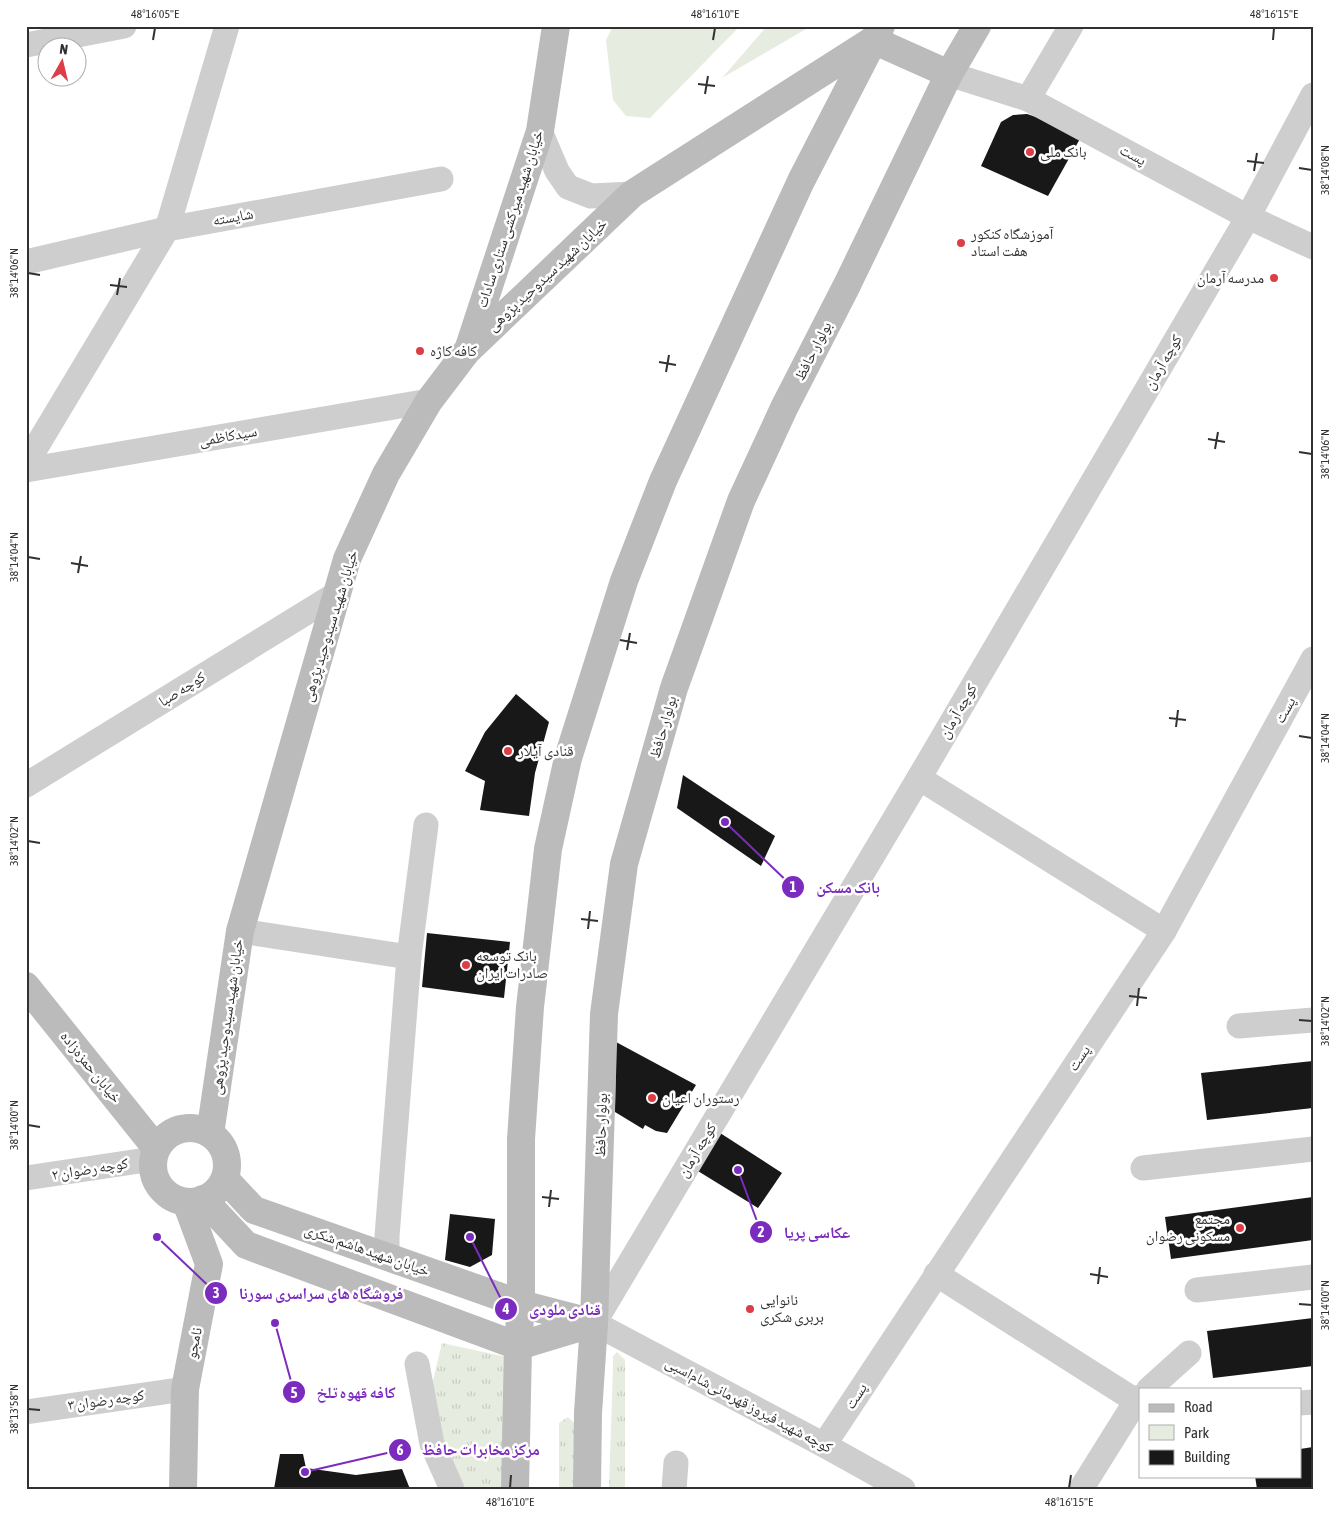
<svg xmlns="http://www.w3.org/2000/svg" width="1339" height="1515" font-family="'Asap Condensed','Noto Naskh Arabic',sans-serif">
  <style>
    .grass { fill: url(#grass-tufts) }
    .park { fill: #e6ede0 }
    .building { fill: #181818 }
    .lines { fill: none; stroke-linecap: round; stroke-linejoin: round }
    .street { stroke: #cecece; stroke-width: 25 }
    .secondary { stroke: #bbb; stroke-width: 28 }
    .ticks { fill: none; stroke: #313131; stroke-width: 2 }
    .poi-dot { fill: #dd3d45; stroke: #fff; stroke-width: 2 }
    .labels { text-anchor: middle; stroke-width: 5; stroke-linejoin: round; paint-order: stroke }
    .poi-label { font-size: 15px; fill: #313131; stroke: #fff; text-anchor: start }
    .street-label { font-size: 15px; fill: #313131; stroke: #fff }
    .leader { fill: none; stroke: #7b2cbf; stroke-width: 2 }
    .callout-dot { fill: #7b2cbf; stroke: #fff; stroke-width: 2 }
    .mark-label { font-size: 15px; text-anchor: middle; font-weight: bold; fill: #fff }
    .callout-label { font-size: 16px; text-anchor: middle; font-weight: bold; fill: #7b2cbf; stroke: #fff; stroke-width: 5; stroke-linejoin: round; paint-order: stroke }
    .neatline { fill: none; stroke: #313131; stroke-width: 2 }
    .ticks-label { font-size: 12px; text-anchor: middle; fill: #313131 }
  </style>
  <defs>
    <pattern id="grass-tufts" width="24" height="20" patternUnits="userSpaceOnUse" patternTransform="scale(1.25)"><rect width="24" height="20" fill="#e6ede0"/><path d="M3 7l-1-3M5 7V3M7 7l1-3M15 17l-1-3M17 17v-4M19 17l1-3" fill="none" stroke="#c6ccc1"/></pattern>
  </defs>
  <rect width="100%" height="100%" fill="#fff"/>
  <g class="grass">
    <path d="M442,1343L511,1358L509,1489H457L425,1414Z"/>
    <path d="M617,1352L625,1360V1489H609L613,1367V1356Z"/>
    <path d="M568,1417L575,1424V1489H559V1423Z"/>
  </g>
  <g class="park">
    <path d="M613,26H740L650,118L626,116L613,100L606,40Z"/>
    <path d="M767,26H811L722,78Z"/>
  </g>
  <g class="building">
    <path d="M1027,114L1039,118L1081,137L1048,196L981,166L1001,122L1013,115Z"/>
    <path d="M516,694L549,722L535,773L529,816L480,810L485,781L465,771L485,732Z"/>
    <path d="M683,775L775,836L761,866L677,808Z"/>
    <path d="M427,933L510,942L504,998L422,987Z"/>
    <path d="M616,1042L696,1085L667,1133L656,1131L645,1125L643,1129L615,1112Z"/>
    <path d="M1313,1061V1108L1207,1120L1201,1073Z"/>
    <path d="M717,1131L782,1173L758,1208L693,1168Z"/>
    <path d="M1313,1197V1240L1171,1259L1165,1217Z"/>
    <path d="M450,1214L495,1219L492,1255L470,1267L445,1260Z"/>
    <path d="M1313,1318V1366L1213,1378L1207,1331Z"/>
    <path d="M1313,1447V1489H1257L1255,1476H1300V1449Z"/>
    <path d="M280,1454H303L306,1468L356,1475L402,1469L410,1489H274Z"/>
  </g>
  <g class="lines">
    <g class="street">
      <path d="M26,45L124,26"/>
      <path d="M949,74L1028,99L1248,217L1313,247"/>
      <path d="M1028,99L1071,26"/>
      <path d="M540,131L557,171L568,187L591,196L632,194"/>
      <path d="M26,262L167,229L441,179"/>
      <path d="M26,464L167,229L227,26"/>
      <path d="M26,470L429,401"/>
      <path d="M919,778L1164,931"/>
      <path d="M26,785L338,593"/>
      <path d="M240,931L409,957L387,1236V1257"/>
      <path d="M409,957L426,825"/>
      <path d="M1239,1026L1313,1020"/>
      <path d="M1143,1168L1313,1149"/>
      <path d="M26,1178L153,1159"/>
      <path d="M936,1274L1136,1401"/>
      <path d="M1197,1290L1313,1277"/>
      <path d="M417,1364L432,1444L452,1489"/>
      <path d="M1149,1389L1189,1353"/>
      <path d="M1300,1403L1313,1402"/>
      <path d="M26,1412L185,1389"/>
      <path d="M824,1445L1164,931L1313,659"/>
      <path d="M674,1489L676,1463"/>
      <path d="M903,1489L824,1445L594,1323L919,778L1248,217L1313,95"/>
      <path d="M1081,1489L1136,1401L1140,1397"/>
    </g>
    <g class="secondary">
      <path d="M469,347L540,131L556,26"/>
      <path d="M26,986L156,1148"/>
      <circle cx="190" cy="1165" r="37"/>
      <path d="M210,1134L240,931L347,559L386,474L429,401L467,351L632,194L873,40L949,74"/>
      <path d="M225,1179L254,1210L521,1304L594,1323"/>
      <path d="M203,1199L246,1245L518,1346L594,1323"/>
      <path d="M183,1489L185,1389L209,1264L186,1202"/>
      <path d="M515,1489L518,1346L521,1304V1139L530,1007L548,849L568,758L624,581L663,481L801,181L881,26"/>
      <path d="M587,1489L588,1413L594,1323L604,1014L624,864L674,688L741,501L784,408L847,285L949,74L977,26"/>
    </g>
  </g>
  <path class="ticks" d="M153,40L155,28M713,40L715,28M1273,40L1274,28M698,84L715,86M705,94L708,76M1247,161L1264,163M1299,168L1312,170M1254,171L1257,153M28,273L40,275M110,285L127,287M117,295L120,278M659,362L676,365M666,372L669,355M1208,439L1225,442M1215,449L1218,432M1299,452L1312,454M28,557L40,559M71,563L88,566M78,573L81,556M620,640L637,643M627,650L630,633M1169,718L1186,720M1176,727L1178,710M1299,736L1312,738M28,841L40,843M581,919L598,921M588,929L590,911M1129,996L1147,998M1137,1006L1139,988M1299,1020L1312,1021M28,1125L40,1127M542,1197L559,1199M549,1207L551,1190M1090,1274L1108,1277M1098,1284L1100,1267M1299,1304L1312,1305M28,1409L40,1410M510,1488L511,1475M1069,1488L1071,1475"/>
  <g class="poi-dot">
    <circle cx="1030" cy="152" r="5"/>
    <circle cx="961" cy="243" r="5"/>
    <circle cx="1274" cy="278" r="5"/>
    <circle cx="420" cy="351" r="5"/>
    <circle cx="508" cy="751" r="5"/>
    <circle cx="466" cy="965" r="5"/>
    <circle cx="652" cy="1098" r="5"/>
    <circle cx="1240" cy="1228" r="5"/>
    <circle cx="750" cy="1309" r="5"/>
  </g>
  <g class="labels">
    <g class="poi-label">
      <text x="1040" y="157">بانک ملی</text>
      <text x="971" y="239">آموزشگاه کنکور<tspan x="971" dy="17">هفت استاد</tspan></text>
      <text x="1264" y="283" text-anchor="end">مدرسه آرمان</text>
      <text x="430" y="356">کافه کاژه</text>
      <text x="518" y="756">قنادی آیلار</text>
      <text x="476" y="961">بانک توسعه<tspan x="476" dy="17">صادرات ایران</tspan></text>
      <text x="662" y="1103">رستوران اعیان</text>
      <text x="1230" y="1224" text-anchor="end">مجتمع<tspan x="1230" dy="17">مسکونی رضوان</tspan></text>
      <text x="760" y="1305">نانوایی<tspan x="760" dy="17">بربری شکری</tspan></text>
    </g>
    <g class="street-label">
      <text transform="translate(1133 155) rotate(28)" y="5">پست</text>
      <text transform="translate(233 217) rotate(-10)" y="5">شایسته</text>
      <text transform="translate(510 219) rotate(-72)" y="5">خیابان شهید میرکشی ستاری سادات</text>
      <text transform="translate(547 275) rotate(-43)" y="5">خیابان شهید سیدوحید پژوهی</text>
      <text transform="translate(813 351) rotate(-63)" y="5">بولوار حافظ</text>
      <text transform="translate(1163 362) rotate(-60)" y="5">کوچه آرمان</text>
      <text transform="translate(228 436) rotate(-10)" y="5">سیدکاظمی</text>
      <text transform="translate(330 626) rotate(-73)" y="5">خیابان شهید سیدوحید پژوهی</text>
      <text transform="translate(182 689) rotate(-32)" y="5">کوچه صبا</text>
      <text transform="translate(1285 710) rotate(-61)" y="5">پست</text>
      <text transform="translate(958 711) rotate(-60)" y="5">کوچه آرمان</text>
      <text transform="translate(663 727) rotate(-74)" y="5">بولوار حافظ</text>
      <text transform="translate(227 1017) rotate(-82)" y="5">خیابان شهید سیدوحید پژوهی</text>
      <text transform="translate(1079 1058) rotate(-56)" y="5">پست</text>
      <text transform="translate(91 1067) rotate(51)" y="5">خیابان حمزه‌زاده</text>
      <text transform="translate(601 1125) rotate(-88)" y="5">بولوار حافظ</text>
      <text transform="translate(697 1150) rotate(-59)" y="5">کوچه آرمان</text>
      <text transform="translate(90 1169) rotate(-9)" y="5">کوچه رضوان ۲</text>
      <text transform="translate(367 1250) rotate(19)" y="5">خیابان شهید هاشم شکری</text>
      <text transform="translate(194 1343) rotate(-79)" y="5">نامجو</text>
      <text transform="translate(856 1396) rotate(-57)" y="5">پست</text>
      <text transform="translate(106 1400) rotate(-8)" y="5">کوچه رضوان ۳</text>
      <text transform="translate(749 1405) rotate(28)" y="5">کوچه شهید فیروز قهرمانی‌شام‌اسبی</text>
    </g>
  </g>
  <path class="leader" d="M725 822L793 887M738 1170L761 1232M157 1237L216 1293M470 1237L506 1309M275 1323L294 1392M305 1472L400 1450"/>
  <g class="callout-dot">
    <circle cx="725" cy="822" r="5"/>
    <circle cx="738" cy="1170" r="5"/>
    <circle cx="157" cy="1237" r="5"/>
    <circle cx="470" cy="1237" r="5"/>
    <circle cx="275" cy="1323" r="5"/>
    <circle cx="305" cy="1472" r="5"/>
    <circle cx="793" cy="887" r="12"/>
    <circle cx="761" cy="1232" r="12"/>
    <circle cx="216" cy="1293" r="12"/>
    <circle cx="506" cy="1309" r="12"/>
    <circle cx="294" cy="1392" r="12"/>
    <circle cx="400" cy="1450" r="12"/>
  </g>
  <g class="mark-label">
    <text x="793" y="892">1</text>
    <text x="761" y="1237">2</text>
    <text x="216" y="1298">3</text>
    <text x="506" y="1314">4</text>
    <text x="294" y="1398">5</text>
    <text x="400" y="1455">6</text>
  </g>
  <g class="callout-label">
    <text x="848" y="893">بانک مسکن</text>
    <text x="817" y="1238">عکاسی پریا</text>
    <text x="321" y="1299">فروشگاه های سراسری سورنا</text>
    <text x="565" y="1315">قنادی ملودی</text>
    <text x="356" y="1398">کافه قهوه تلخ</text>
    <text x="481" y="1455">مرکز مخابرات حافظ</text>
  </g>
  <rect width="1339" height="1515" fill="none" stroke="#ffffff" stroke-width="55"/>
  <rect x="1139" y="1388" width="162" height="90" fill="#ffffff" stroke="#adadad"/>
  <rect x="1149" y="1404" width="25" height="8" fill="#bbbbbb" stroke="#adadad"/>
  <text x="1184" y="1412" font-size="15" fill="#313131">Road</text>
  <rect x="1149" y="1425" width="25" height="15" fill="#e6ede0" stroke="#adadad"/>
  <text x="1184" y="1438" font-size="15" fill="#313131">Park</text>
  <rect x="1149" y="1450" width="25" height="15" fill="#181818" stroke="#adadad"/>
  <text x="1184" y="1462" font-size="15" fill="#313131">Building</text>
  <g transform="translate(62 62) rotate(8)"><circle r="24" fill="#ffffff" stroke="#adadad"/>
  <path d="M0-4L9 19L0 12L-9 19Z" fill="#dd3d45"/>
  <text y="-8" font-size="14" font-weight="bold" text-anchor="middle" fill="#313131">N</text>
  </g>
  <rect x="28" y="28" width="1284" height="1460" class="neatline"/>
  <g class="ticks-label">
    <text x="155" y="18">48°16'05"E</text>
    <text x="715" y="18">48°16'10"E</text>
    <text x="1274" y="18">48°16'15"E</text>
    <text transform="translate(1325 170) rotate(-90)" y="4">38°14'08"N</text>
    <text transform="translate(14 273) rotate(-90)" y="4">38°14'06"N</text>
    <text transform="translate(1325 454) rotate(-90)" y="4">38°14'06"N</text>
    <text transform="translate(14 557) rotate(-90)" y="4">38°14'04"N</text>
    <text transform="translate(1325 738) rotate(-90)" y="4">38°14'04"N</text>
    <text transform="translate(14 841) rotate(-90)" y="4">38°14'02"N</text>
    <text transform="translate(1325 1021) rotate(-90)" y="4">38°14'02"N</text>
    <text transform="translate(14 1125) rotate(-90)" y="4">38°14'00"N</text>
    <text transform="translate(1325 1305) rotate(-90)" y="4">38°14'00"N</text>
    <text transform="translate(14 1409) rotate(-90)" y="4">38°13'58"N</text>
    <text x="510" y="1506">48°16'10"E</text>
    <text x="1069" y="1506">48°16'15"E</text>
  </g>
</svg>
